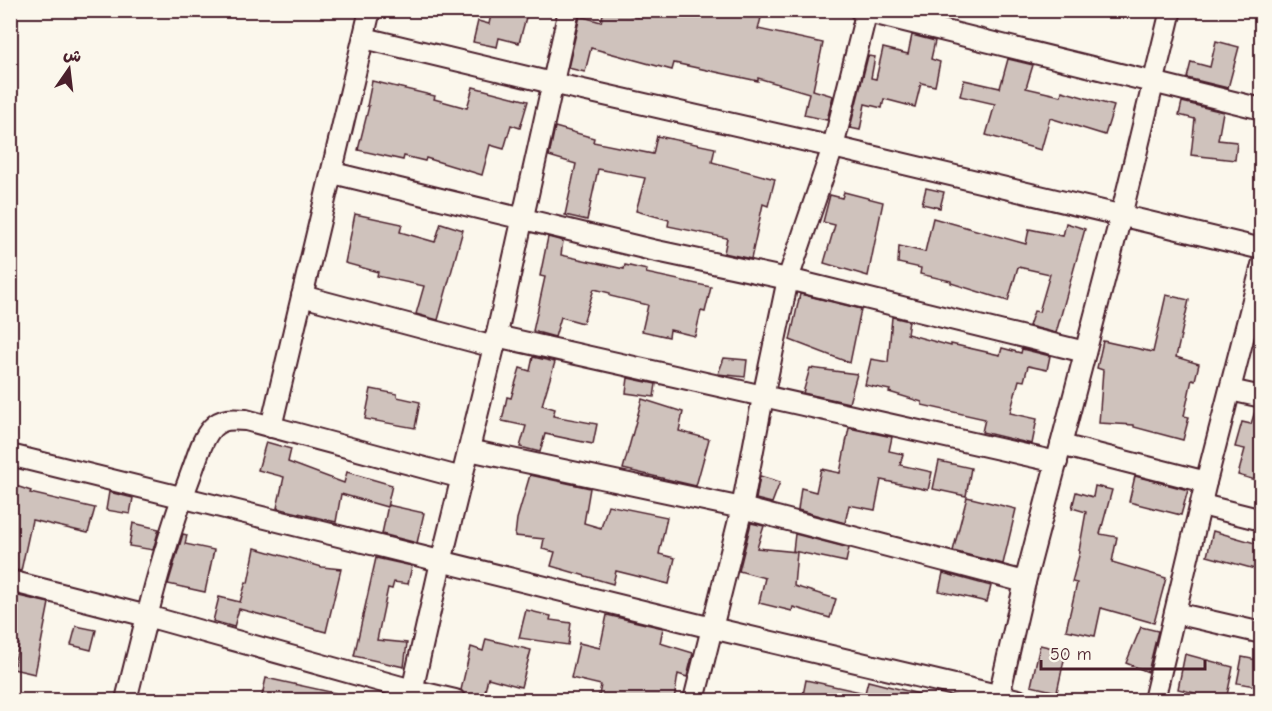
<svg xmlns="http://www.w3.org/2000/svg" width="1272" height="711" font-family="'Comic Neue','Playpen Sans Arabic',sans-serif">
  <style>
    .building { fill: #cfc2bc; stroke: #4a1f2b; stroke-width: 1.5 }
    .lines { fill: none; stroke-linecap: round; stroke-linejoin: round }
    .street-casing { stroke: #4a1f2b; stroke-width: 24 }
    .street { stroke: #fbf7ec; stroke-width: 20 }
  </style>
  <rect width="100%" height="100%" fill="#fbf7ec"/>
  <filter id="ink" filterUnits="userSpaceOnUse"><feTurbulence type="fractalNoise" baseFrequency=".0167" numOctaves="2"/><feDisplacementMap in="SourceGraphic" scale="12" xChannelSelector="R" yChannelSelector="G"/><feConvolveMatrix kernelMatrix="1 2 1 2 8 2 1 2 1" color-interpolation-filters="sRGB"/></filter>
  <g filter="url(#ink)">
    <g class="building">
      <path d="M492,10H528L519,43L499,38L497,47L473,42L478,21L489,24Z"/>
      <path d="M604,10H614L638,17L640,10H736L761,18L758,29L823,43L813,90L833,96L827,120L804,115L809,93L758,78V81L674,63L672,70L591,48L585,72L568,68L580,16L601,22Z"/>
      <path d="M912,35L935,41L931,59L940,62L935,86L921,83L915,107L884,99L882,108L865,104L860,130L850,128L868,56L875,57L871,78L876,79L883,48L908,54Z"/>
      <path d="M1216,41L1239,47L1228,88L1187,78L1191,62L1210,67Z"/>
      <path d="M1008,59L1033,65L1026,88L1061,96L1062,91L1114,106L1105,135L1050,118L1041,150L986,135L995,104L960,96L964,80L1000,88Z"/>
      <path d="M372,81L435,96L434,99L467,108L473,87L528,101L520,128L511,125L504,149L490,145L482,175L426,158L425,161L404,156L403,160L358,150L369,106H367Z"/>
      <path d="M1182,102L1223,112L1218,140L1237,142L1235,160L1191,155L1195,119L1179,115Z"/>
      <path d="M555,127L594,138L593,142L653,154L657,136L715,148L712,162L775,179L768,206L763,204L751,259L724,253L727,238L668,226L669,220L636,211L645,178L598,169L587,220L565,215L576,164L549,156Z"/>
      <path d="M926,188L944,192L940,208L922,204Z"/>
      <path d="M844,192L883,202L868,276L824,263L835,225L823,222L830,195L842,198Z"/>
      <path d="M355,214L402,224L400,232L435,242L441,223L463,230L438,320L416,314L424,286L377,276L378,272L345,263Z"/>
      <path d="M933,218L1026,244L1029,229L1063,236L1066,223L1085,229L1056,333L1029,326L1034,311L1039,312L1050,274L1018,267L1008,301L951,283V281L920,274L921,268L898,263L899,246L925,252Z"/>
      <path d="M548,237L563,241L561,255L624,269L625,265L647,270L646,273L711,287L705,312L701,311L695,336L670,330L669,337L642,331L648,305L610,296V293L594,289L583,323L561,317L555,337L533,331L545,277L540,276Z"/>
      <path d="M800,294L861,309L850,363L790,340Z"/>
      <path d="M1166,295L1189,300L1176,357L1199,364L1195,380L1192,379L1184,416L1189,417L1183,440L1134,427V425L1099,423L1103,370L1097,368L1103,341L1153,352Z"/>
      <path d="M892,317L909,321L907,334L951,346V344L1000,355L1002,348L1021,353L1022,349L1050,356L1047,370L1028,366L1024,381L1019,380L1010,413L1037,419L1032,444L982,432L985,419L922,405V402L889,392L890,390L865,385L871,359L888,362Z"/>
      <path d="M533,357L555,362L542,405L555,409L553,416L597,424L593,444L545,434L540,452L520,447L526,426L502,421L507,397L511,398L520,368L530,371Z"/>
      <path d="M724,358L747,360L745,377L718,374Z"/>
      <path d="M810,368L857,374L849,403L803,393Z"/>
      <path d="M628,378L656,384L654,397L626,393Z"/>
      <path d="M371,389L397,394V397L420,402L415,428L365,419Z"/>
      <path d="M642,399L683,412L679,431L709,439L696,486L623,469Z"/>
      <path d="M1256,408L1262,409V482L1238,475L1245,449L1235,447L1242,422L1251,424Z"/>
      <path d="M849,428L892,437L889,451L903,454L900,465L932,472L928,490L881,480L875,510L849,505L845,523L798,510L801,488L816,492L821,469L840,473Z"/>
      <path d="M266,442L291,449L288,462L344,483L347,472L392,485L387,507L341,494L336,522L277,508L284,477L258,470Z"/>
      <path d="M939,461L971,468L966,496L933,489Z"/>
      <path d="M530,475L590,488L584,523L601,528L608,505L667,517L659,554L675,558L669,584L616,571L613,584L551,566L555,552L542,549L544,539L515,536L517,519Z"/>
      <path d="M760,476L780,482L772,503L756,499Z"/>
      <path d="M1135,476L1188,490L1181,515L1129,502Z"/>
      <path d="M10,484L31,491L30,493L95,508L88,533L32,520L21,571L10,569Z"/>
      <path d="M1095,486L1112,490L1100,534L1117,537L1112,562L1166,578L1154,623L1101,608L1095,636L1066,630L1077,583L1072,582L1080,552L1079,551L1086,512L1072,508L1076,492L1093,497Z"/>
      <path d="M109,492L133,498L130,514L106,510Z"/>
      <path d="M967,497L1016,509L1003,564L953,551Z"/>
      <path d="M388,505L424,513L417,543L382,534Z"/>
      <path d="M133,523L159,529L153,550L129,546Z"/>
      <path d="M751,523L764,526L757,548L797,552L794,586L836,599L830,618L793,607L792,611L759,603L765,578L739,571Z"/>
      <path d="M1213,531L1262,545V571L1207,556Z"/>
      <path d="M183,534L187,535L185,544L214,550L205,592L168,584Z"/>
      <path d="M795,534L849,548L846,562L793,551Z"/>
      <path d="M255,548L322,567L341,569L326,632L239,609L234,627L213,621L219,597L240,602L246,582L248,583Z"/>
      <path d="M376,558L412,566L408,584L394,582L392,589L388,588L377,640L407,643L404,667L354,656Z"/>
      <path d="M943,573L991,586L987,602L939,591Z"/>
      <path d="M10,594L49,603L35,674L13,669L19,644L10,642Z"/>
      <path d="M526,610L551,616L550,620L571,623L568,645L519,638Z"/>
      <path d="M607,615L663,628L660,643L693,653L687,677L678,674L674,700H598L601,685L571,678L579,643L600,648Z"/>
      <path d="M76,626L96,630L91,650L71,645Z"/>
      <path d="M1141,627L1158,631L1148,672L1126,663Z"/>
      <path d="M486,639L531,650L521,687L488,678L483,700H467L466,696L461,690L471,647L483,651Z"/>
      <path d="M1040,645L1066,651L1057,692L1031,686Z"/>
      <path d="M1185,654L1233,667L1226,700H1194L1195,693L1178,689Z"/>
      <path d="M1242,657L1262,661V687L1237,683Z"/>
      <path d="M266,678L335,693L334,700H261Z"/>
      <path d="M806,680L865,693L864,697L868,681L919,694V700H802Z"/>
    </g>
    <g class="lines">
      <defs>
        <g id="street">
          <path d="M860,10L1262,109"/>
          <path d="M364,38L552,83L833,147L1262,249"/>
          <path d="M333,173L652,250L788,279L1085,352"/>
          <path d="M302,296L494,347"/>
          <path d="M496,336L1057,462"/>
          <path d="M1230,390L1262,397"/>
          <path d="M271,427L370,10"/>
          <path d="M1061,445L1206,482"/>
          <path d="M469,450L742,508L1025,582"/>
          <path d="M10,455L712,628L1018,700"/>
          <path d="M1202,505L1262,520"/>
          <path d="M10,581L147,616L412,690L455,700"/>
          <path d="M1175,613L1262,633"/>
          <path d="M126,700C145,624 163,547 191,474C197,459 201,440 212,428C221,418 233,419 246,420L462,478"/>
          <path d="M410,700L441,562L494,347L569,10"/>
          <path d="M694,700L742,508L763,397L788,279L833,147L867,10"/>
          <path d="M998,700L1025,582L1121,216L1171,10"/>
          <path d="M1154,700L1206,482L1262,265"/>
        </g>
      </defs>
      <use href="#street" class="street-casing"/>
      <use href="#street" class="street"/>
    </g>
  </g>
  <rect width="1272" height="711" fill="none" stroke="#fbf7ec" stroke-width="36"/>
  <rect x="18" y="18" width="1236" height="675" fill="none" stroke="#4a1f2b" stroke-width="2" filter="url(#ink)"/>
  <g transform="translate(69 69) rotate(14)" stroke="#fbf7ec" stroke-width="4.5" paint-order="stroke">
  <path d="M0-4.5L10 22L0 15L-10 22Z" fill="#4a1f2b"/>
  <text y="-9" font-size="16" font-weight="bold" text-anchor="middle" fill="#4a1f2b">ش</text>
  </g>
  <path d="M1041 660v9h164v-9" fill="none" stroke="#4a1f2b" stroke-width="3"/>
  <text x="1050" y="660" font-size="18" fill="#4a1f2b" stroke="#fbf7ec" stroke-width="4.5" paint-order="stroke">50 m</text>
</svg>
